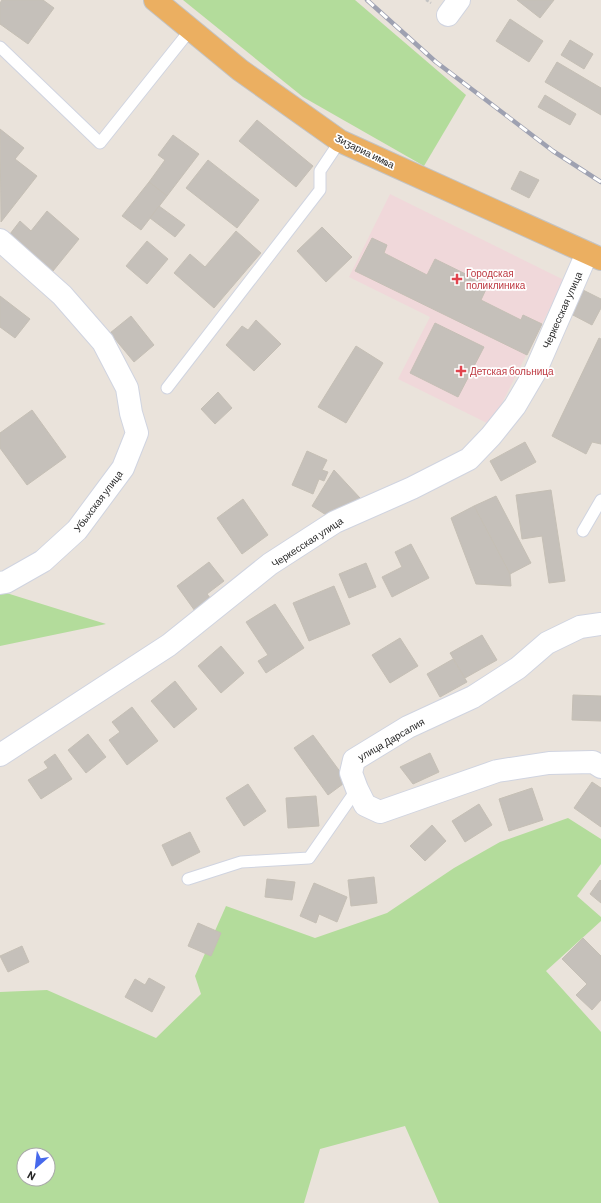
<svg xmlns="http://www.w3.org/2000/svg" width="601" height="1203" font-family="Barlow,sans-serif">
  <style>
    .medical { fill: #f0d8da }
    .green { fill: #b3dc9b; fill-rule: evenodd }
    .building { fill: #c5c0ba; stroke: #c5bfb5 }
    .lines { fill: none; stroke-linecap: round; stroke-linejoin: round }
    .service-casing { stroke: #d0d4e0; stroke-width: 13 }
    .minor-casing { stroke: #d0d4e0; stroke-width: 24 }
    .trunk-casing { stroke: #c3c3c3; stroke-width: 24 }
    .path { stroke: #c3c3c3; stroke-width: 2.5; stroke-dasharray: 3 2; stroke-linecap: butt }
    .service { stroke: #fff; stroke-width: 11 }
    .minor { stroke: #fff; stroke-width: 22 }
    .trunk { stroke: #ebaf61; stroke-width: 22 }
    .rail-casing { stroke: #9ea1b1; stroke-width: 4.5 }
    .rail { stroke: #fff; stroke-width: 3; stroke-dasharray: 9; stroke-linecap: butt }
    .health-dot { fill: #e0444e; stroke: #fff; stroke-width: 1.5 }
    .labels { text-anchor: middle; stroke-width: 3.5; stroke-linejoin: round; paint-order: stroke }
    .street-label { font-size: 10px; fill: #282828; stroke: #fff }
    .health-label { font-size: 10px; fill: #be3a42; stroke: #fff; text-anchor: start }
  </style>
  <rect width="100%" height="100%" fill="#eae3db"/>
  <path class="medical" d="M390,194L564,280L491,425L398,379L430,317L349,277Z"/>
  <g class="green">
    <path d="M183,0H355L466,95L424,166L303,97Z"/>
    <path d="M0,591L106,624L0,646Z"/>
    <path d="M568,818L601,839V864L577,896L601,917V921L546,971L601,1032V1203H439L405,1126L320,1149L304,1203H0V992L47,990L156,1038L201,994L195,976L226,906L315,938L387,913L454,868L500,842ZM24,1155H48V1179H24Z"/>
  </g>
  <g class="building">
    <path d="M2,0H43L54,8L28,44L0,24V3Z"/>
    <path d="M517,0H554L540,18Z"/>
    <path d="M510,19L543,41L529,62L496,41Z"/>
    <path d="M570,40L593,54L584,69L561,55Z"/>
    <path d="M557,62L601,88V115L545,82Z"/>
    <path d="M545,95L576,114L570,125L538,107Z"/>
    <path d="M257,120L313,166L296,187L239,141Z"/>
    <path d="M0,129L24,148L15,159L37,176L1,222Z"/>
    <path d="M173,135L199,154L167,196L149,182L165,160L158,155Z"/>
    <path d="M208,160L259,200L237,228L186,188Z"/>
    <path d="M520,171L539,180L529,198L511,189Z"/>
    <path d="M149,182L167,196L141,230L122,216Z"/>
    <path d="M159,206L185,225L175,237L150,218Z"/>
    <path d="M47,211L79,239L53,271L10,234L20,221L31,231Z"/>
    <path d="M322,227L352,257L326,282L297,251Z"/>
    <path d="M236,231L261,253L214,308L174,273L190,254L205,267Z"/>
    <path d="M372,238L387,245L384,253L427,275L435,259L488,285L481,300L521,320L523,315L542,324L527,355L355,271Z"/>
    <path d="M147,241L168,259L147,284L126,266Z"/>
    <path d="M583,290L601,299V308L592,325L571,314Z"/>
    <path d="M0,296L30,319L15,338L0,327Z"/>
    <path d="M131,316L154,345L134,362L110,333Z"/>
    <path d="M256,320L281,344L254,371L226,345L242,326L248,330Z"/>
    <path d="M435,323L484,347L458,397L410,373Z"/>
    <path d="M599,338L601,339V444L592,442L586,454L552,436Z"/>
    <path d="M356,346L383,363L346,423L318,407Z"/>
    <path d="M218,392L232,408L215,424L201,409Z"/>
    <path d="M32,410L66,457L27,485L0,448V433Z"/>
    <path d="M525,442L536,462L501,481L490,461Z"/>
    <path d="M307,451L327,460L322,470L328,472L324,481L319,479L313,494L292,485Z"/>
    <path d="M334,470L360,498L331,518L312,506Z"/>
    <path d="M551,490L565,581L549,583L542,536L522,539L516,495Z"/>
    <path d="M496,496L531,563L510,574L474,506Z"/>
    <path d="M243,499L268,535L242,554L217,518Z"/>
    <path d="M474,506L510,574L511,586L476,584L451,518Z"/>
    <path d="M411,544L429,578L392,597L382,577L402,567L395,552Z"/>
    <path d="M209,562L224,581L207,594L211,599L195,611L177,586Z"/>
    <path d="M366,563L376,587L349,598L339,574Z"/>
    <path d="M334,586L350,624L309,641L293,603Z"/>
    <path d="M275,604L304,648L266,673L258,661L268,655L246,622Z"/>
    <path d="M482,635L497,660L465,678L450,653Z"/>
    <path d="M400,638L418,666L390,683L372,655Z"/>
    <path d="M221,646L244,673L221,693L198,666Z"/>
    <path d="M453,659L467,682L440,697L427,674Z"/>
    <path d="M175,681L197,709L174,728L151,701Z"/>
    <path d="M573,695L601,696V721L572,720Z"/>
    <path d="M132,707L158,741L127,765L109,740L120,732L112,722Z"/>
    <path d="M88,734L106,757L86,773L68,750Z"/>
    <path d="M313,735L347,781L328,795L294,748Z"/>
    <path d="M430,753L439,772L413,784L400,767Z"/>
    <path d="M55,754L72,779L41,799L28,780L48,768L44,762Z"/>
    <path d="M592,782L601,788V827L574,808Z"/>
    <path d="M248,784L266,811L244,826L226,798Z"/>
    <path d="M532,788L543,820L509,831L499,799Z"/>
    <path d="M316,796L319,826L288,828L286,798Z"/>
    <path d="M479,804L492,825L465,842L452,821Z"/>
    <path d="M432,825L446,841L425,861L410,846Z"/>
    <path d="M190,832L200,852L172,866L162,845Z"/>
    <path d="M374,877L377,903L351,906L348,880Z"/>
    <path d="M267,879L295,882L292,900L265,897Z"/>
    <path d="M600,880L601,881V903L590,894Z"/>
    <path d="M314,883L347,897L337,922L319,914L316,923L300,916Z"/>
    <path d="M198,923L221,933L211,956L188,946Z"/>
    <path d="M583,938L601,956V1000L592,1010L576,995L587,984L562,959Z"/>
    <path d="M22,946L29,962L8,972L0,956Z"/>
    <path d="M149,978L165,987L152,1012L125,997L135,979L145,985Z"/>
  </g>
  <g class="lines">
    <defs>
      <g id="service">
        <path d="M0,47L100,143L191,29"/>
        <path d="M167,388L320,190V171L340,141"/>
        <path d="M583,531L601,500"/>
        <path d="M188,879L241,862L309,858L357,789"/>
      </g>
      <g id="minor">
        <path d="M448,15L459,0"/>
        <path d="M0,240L62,295L103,342L127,388L131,413L137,433L123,468L77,530L43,561L6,582L0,583"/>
        <path d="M601,624L580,627L547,643L518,668L473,697L408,727L354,760L351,773L357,789L365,805L380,812L497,771L549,763L593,762L601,767"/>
        <path d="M0,755L169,645L270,564L335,522L412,488L469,459L491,436L515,406L535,372L587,253"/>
      </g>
      <path id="trunk" d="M155,0L240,70L340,141L601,259"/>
    </defs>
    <use href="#service" class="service-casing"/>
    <use href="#minor" class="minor-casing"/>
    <use href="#trunk" class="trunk-casing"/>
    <path class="path" d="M426,0L431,3"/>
    <use href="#service" class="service"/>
    <use href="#minor" class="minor"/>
    <use href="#trunk" class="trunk"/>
    <defs>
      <path id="rail" d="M367,0L436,62L553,151L601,182"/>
    </defs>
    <use href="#rail" class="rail-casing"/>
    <use href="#rail" class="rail"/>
  </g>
  <g class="health-dot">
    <path d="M455 273h4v4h4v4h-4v4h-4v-4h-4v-4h4z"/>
    <path d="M459 365h4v4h4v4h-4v4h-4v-4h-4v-4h4z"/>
  </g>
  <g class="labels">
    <g class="street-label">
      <text transform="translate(365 151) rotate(26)" y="4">Ӡиӡариа имҩа</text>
      <text transform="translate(562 310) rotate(-66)" y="4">Черкесская улица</text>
      <text transform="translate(98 501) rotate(-53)" y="4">Убыхская улица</text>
      <text transform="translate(307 542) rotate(-33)" y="4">Черкесская улица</text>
      <text transform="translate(391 739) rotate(-30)" y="4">улица Дарсалия</text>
    </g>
    <g class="health-label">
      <text x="466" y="277">Городская<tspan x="466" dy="12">поликлиника</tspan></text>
      <text x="470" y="375">Детская больница</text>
    </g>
  </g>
  <g transform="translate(36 1167) rotate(208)"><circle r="19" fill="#ffffff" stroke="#a9a9a9"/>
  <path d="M0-3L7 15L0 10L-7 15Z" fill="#4669ec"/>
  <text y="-6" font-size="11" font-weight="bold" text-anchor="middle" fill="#282828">N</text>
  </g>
</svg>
